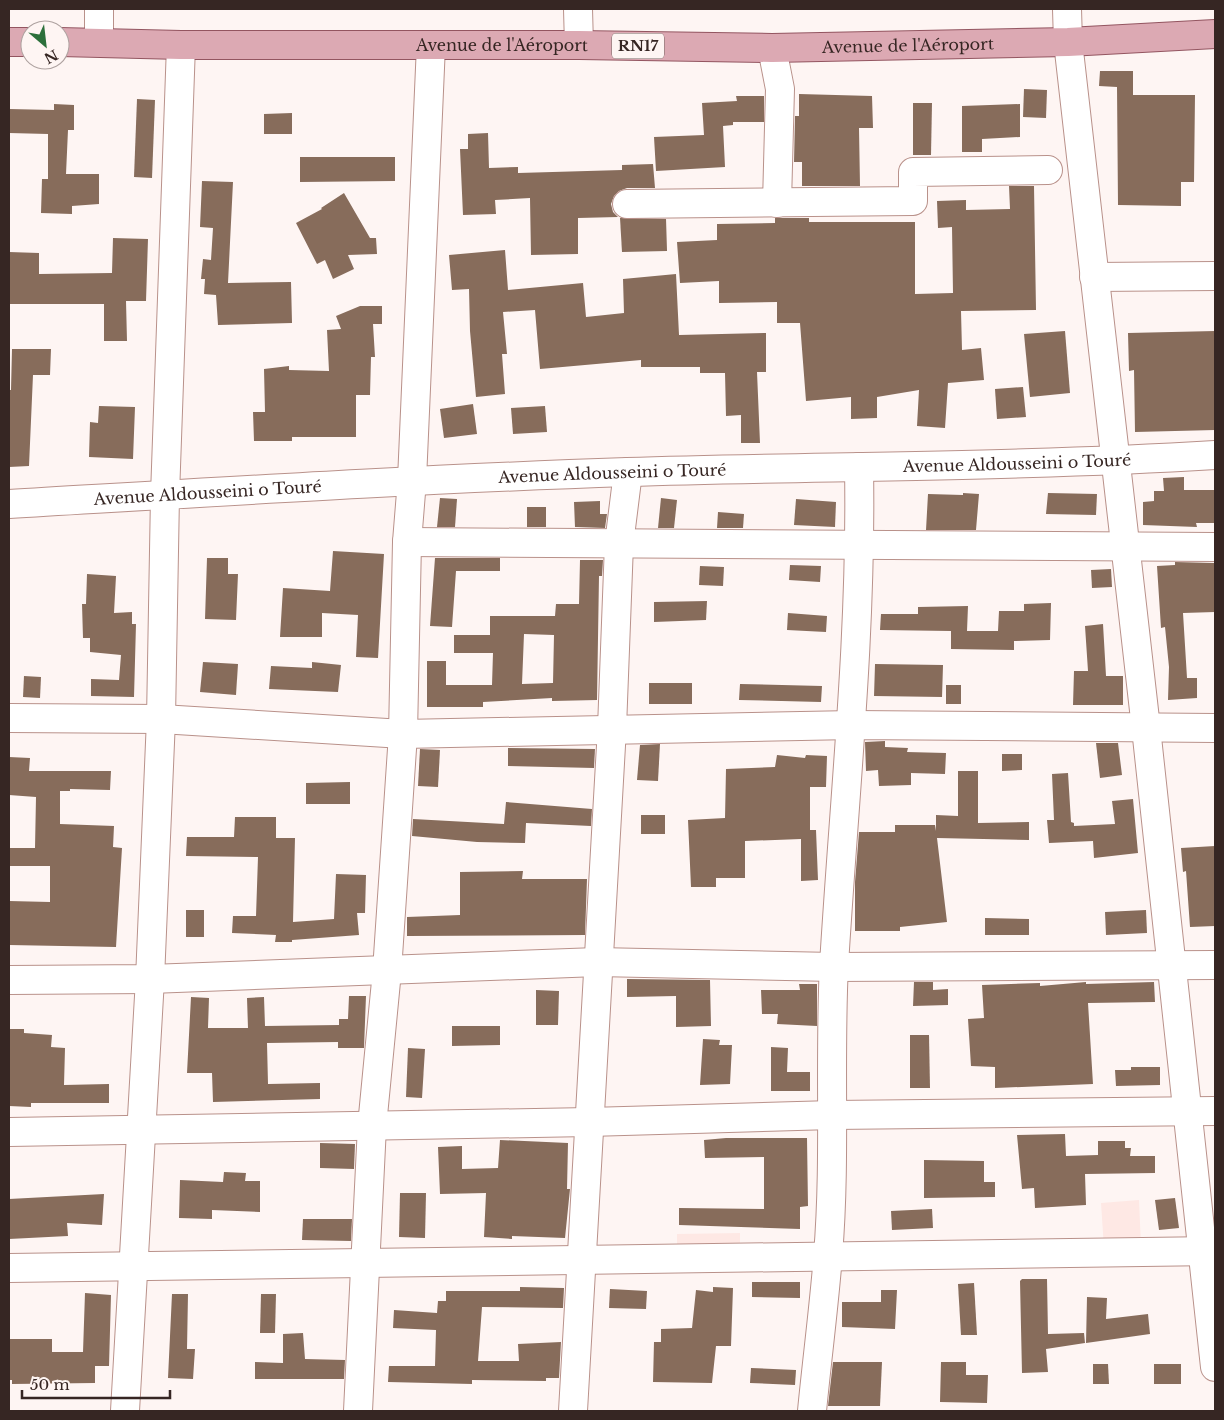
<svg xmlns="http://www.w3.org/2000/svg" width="1224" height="1420" font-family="'Libre Baskerville',serif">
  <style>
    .built { fill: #fee8e4 }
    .building { fill: #876c5b; fill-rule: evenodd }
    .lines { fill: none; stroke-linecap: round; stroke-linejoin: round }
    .minor-casing { stroke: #b9918a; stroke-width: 30 }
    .major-casing { stroke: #935560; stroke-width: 30 }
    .minor { stroke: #fff; stroke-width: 28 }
    .major { stroke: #dca9b3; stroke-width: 28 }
    .labels { text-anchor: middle; stroke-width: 5; stroke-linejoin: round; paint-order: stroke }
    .shield { fill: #fef5f3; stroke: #726461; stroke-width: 1 }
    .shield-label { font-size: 15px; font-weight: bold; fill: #362623 }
    .street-label { font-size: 16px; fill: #362623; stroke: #fef5f3 }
  </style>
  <rect width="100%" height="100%" fill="#fef5f3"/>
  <g class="built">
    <path d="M1139,1200L1141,1246L1104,1248L1101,1203Z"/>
    <path d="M740,1233V1249L677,1250V1234Z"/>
  </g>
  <g class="building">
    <path d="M1100,71H1133V95H1195L1194,182H1181V206L1118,205L1117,87L1099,86Z"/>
    <path d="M1024,89L1047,90L1046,118L1023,117Z"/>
    <path d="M799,94L872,96L873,128H859L860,186H802V162H794L795,116H799Z"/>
    <path d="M736,96H764V122H733V125L723,126L725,167L656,171L654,137L704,135L702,103L737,101Z"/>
    <path d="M137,99L155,100L152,178L134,177Z"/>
    <path d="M913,103H932L931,155H913Z"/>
    <path d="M54,104L74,105V130H68L66,174H99V204L72,206V214L41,213L42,179H48V134L9,133V109L54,110Z"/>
    <path d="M1020,104V137L982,139V152H962V106Z"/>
    <path d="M292,113V134H264V114Z"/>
    <path d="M488,133L489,168L518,167V173L622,170V165L653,164L655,188H627L619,191L614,196L611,204L613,212L618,217L578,218V254L531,255L530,198L495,200L496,214L463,215L460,149H468V134Z"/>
    <path d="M300,157H395V181L300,182Z"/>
    <path d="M202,181L233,182L228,283L291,282L292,323L218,325L216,295L204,294L205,279H201L203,259L211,260L213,228L200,227Z"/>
    <path d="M1009,186H1034L1036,310L961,311L962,350L981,348L984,380L948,383L945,428L917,426L919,390L877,397V418L851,419V397L806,401L800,323H777V302L719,303V281L680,283L677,242L717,240V224L775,223V218H809V222H915V294L953,293L952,227L938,228L937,201L966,200V210L1010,209Z"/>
    <path d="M344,193L370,238H376L377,254L348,255L354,269L333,279L325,260L317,264L296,223L322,209L321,208Z"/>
    <path d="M620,218L666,219L667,251L622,252Z"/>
    <path d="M113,238L148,239L146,301H126L127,341H104V304H9V252L39,253V274L112,273Z"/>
    <path d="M505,250L508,290L583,283L586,317L624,313L623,279L676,274L679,335L766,333V372H757L760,443H741V415L726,416L725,373H700V367H641V360L540,369L535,310L503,312L507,354H502L505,394L476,397L470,331L469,289L452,290L449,255Z"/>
    <path d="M360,306H382V324H373L375,357H371L370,395H356V437H292V441H254L253,412H265L264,369L289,366V370L329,371L327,330L341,329L336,316Z"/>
    <path d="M1065,331L1070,393L1030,397L1024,334Z"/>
    <path d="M1215,331V430L1135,432L1134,370L1129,371L1128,333Z"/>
    <path d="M12,349H51L50,375H33L29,466L9,467V390H11Z"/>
    <path d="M1023,387L1026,417L997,419L995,389Z"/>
    <path d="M473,404L477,434L444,438L440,409Z"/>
    <path d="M99,406L135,407L133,459L89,457L90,422L98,423Z"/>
    <path d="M545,406L547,432L513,434L511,408Z"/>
    <path d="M1184,477V490H1215V523H1196L1197,527L1143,525V502L1154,501V491H1164L1163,478Z"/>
    <path d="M963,493L979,494L976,530H926L928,494L963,495Z"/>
    <path d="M1048,493L1097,494L1096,515L1046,514Z"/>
    <path d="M440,498L457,499L455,527H437Z"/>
    <path d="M661,498L677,500L674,528H658Z"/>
    <path d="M796,499L836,502L835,527L794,525Z"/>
    <path d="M600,501V514H607L605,528L575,527L574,502Z"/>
    <rect x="527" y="507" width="19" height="20"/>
    <path d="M718,512L744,514L743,528H717Z"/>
    <path d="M333,551L384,554L378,658L356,657L358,615L322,613V637H280L283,588L330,591Z"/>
    <path d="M207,558H228V574H238L236,620L205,619Z"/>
    <path d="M435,558H500V571H456L452,627L430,626Z"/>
    <path d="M580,560H603L602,576H599L597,700L552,701V698L483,702V707H427V661H446V685H492L493,653H454V635H490V616H555L556,604H579ZM524,634L554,635L553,683L522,684Z"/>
    <path d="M1175,562L1214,563L1215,612L1183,613L1187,678H1197V698L1168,700L1169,667L1165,627L1161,628L1157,566L1175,565Z"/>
    <path d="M790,565L821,566L820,582L789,580Z"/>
    <path d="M700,566L724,567L723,586L699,585Z"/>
    <path d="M1111,569L1112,587L1092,588L1091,570Z"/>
    <path d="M87,574L116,576L114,613L132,612V624H136L134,697L91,696V679L119,680L121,655L90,652V638H83L82,604H86Z"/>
    <path d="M707,601L706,620L654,622V602Z"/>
    <path d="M1051,603L1050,640L1014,641V650L951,649V631L880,630L881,614H918V607L968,606L967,631H998L999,611H1024V604Z"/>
    <path d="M788,613L827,616L826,632L787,630Z"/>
    <path d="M1103,624L1106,676H1123V705H1073L1074,671H1088L1085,626Z"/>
    <path d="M203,662L238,664L236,695L200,692Z"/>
    <path d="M312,662L341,665L338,692L269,689L271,666L312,668Z"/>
    <path d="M875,664L943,665L942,697L874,696Z"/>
    <path d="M24,676L41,677L40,698L23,697Z"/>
    <rect x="649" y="683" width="43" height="21"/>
    <path d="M740,684L822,686L821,702L739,700Z"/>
    <rect x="946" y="685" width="15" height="19"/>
    <path d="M885,741V747L908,748L907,752L946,753L945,774L911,773V785L879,786L878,770L866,771L865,742Z"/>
    <path d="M1096,743H1118L1122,775L1100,778Z"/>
    <path d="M660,744L658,781L637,780L640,745Z"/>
    <path d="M508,748L595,749L594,768L508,766Z"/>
    <path d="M420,749L440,750L438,787L418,786Z"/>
    <path d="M1002,754H1022V770L1002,771Z"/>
    <path d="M777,755L805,758L806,755L827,756L826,787H810V830H816L818,880L801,881V839L745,841V878H716V887H691L688,820L725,818L726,769L775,767Z"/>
    <path d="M9,757L30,758L29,771H111L110,790L70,789V791H60V824L114,826L113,847L122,848L116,947L9,945V901L50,902V866H9V848H35L36,797L9,795Z"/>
    <path d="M958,771H978V823L1029,822V840L937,838L947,922L900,927V931H855V882L859,832H895V825H935L936,831V815L958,816Z"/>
    <path d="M1068,773L1071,822L1074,823V826L1115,824L1112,801L1133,799L1138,853L1094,858L1093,841L1049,843L1047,820H1054L1052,774Z"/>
    <path d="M350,782V804H306V783Z"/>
    <path d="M506,802L592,809L591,826L526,823L525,843L477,842L412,836L413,819L504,824Z"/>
    <rect x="641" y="815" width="24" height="19"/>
    <path d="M235,817H276V838H295L293,922L334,919L336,874L366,875L365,913H357L359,935L292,940V942H275L276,935L232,933L233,916H256L258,857L186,856L187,837H234Z"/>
    <path d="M1215,846V926L1190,927L1186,871L1183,872L1181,848Z"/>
    <path d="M523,871L522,879H587L585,935L407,936V917L460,915V872Z"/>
    <rect x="186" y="910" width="18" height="27"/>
    <path d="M1146,910L1147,933L1106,935L1105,912Z"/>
    <path d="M985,918L1029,919V935H985Z"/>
    <path d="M627,979L710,980L711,1026L676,1027V996L627,997Z"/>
    <path d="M914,982H933V990L948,989V1005L913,1006Z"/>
    <path d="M1086,982V984L1154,982L1155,1002L1088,1003L1093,1084L995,1088V1067L971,1066L968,1019L984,1018L982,985L1040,983V986Z"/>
    <path d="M799,984H817V1026L777,1024L778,1014H762L761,990H800Z"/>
    <path d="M536,990L559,991L558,1025H536Z"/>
    <path d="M349,996H366L364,1048H338V1042L267,1043L268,1084L320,1083V1099L213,1102L212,1073H187L191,997L209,998L208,1028H248L247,998L264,997L265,1026L339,1025V1019H348Z"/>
    <path d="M452,1026H500V1045L452,1046Z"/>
    <path d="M9,1029H24V1033L52,1035L51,1047L65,1048L64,1085L109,1084V1103H31V1107L9,1106Z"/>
    <path d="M910,1035H929L930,1088H910Z"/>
    <path d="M703,1039L720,1040L719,1045H732L730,1084L700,1085Z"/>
    <path d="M771,1047L788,1048L787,1072H810V1091H771Z"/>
    <path d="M408,1048L425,1049L422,1098L406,1097Z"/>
    <path d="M1131,1067H1160V1085L1116,1086L1115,1070H1131Z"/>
    <path d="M1065,1134L1066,1156L1098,1155V1141H1125V1148H1131L1130,1156H1155V1173L1085,1174L1086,1205L1035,1208L1034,1188L1022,1189L1017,1135Z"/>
    <path d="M726,1138H807L808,1206L800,1207V1229L679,1225V1208L764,1209V1157L705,1158L704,1140Z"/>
    <path d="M500,1140L568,1143L567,1189H570L565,1238L512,1236V1239L484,1237L486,1193L440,1194L438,1147L462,1146V1169L498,1168Z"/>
    <path d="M320,1143L355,1144L354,1169L320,1168Z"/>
    <path d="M924,1160L984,1161V1182H995V1197L924,1198Z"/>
    <path d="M224,1172L246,1173L245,1181H260V1212L212,1210V1219L179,1218L180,1180L223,1182Z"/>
    <path d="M400,1193H426L425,1238L399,1237Z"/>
    <path d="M104,1194L102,1225L67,1223L68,1236L9,1239V1199Z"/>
    <path d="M1175,1198L1179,1228L1159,1230L1155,1200Z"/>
    <path d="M932,1209L933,1228L892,1230L891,1211Z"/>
    <path d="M303,1219H352L351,1241L302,1240Z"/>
    <path d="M1022,1279H1047L1048,1334L1084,1333L1085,1343L1046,1349L1048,1372L1022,1373L1020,1281Z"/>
    <path d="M752,1282H800V1298L752,1297Z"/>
    <path d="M974,1283L977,1335H961L958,1284Z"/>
    <path d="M520,1287L564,1288L563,1308L482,1307L478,1361H519L518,1344L561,1342L559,1378H546V1381L472,1380V1384L388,1382L389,1366H435L436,1330L393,1328L394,1310L437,1313L438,1301H446V1291H520Z"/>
    <path d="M713,1287L733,1288L731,1346H716L712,1383L653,1382L654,1342H661V1329L692,1328L696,1290L713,1292Z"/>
    <path d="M610,1289L647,1291L646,1309L609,1308Z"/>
    <path d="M881,1290H897L895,1329L842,1327V1302H881Z"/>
    <path d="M85,1293L111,1295L109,1366H95V1383L12,1384V1380H9V1339H52V1352H83Z"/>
    <path d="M172,1294H188L187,1349H195L193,1379L168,1378Z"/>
    <path d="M261,1294H276L275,1333H260Z"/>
    <path d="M1087,1297L1107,1298L1106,1319L1148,1314L1150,1334L1086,1343Z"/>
    <path d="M303,1333L305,1359L345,1360L344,1379H255V1362L283,1363V1334Z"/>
    <path d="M833,1362H882L880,1406H828Z"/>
    <path d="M941,1362H966V1375H988L987,1403L940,1402Z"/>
    <path d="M1093,1364H1108L1109,1384H1093Z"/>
    <rect x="1154" y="1364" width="27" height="20"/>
    <path d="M751,1368L796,1370L795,1385L750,1383Z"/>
  </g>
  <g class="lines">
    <defs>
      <g id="minor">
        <path d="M99,9V42"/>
        <path d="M578,9L579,45"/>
        <path d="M1067,9L1068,42L1146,728L1215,1367"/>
        <path d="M772,48L780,89L777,203"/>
        <path d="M627,204L913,201V172L1048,170"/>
        <path d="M1094,277L1215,276"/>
        <path id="s1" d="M9,504C215,492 421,479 627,472C823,466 1019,467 1215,455"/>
        <path d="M407,542L1215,547"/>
        <path d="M9,718L161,719L403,734L853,725L1215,728"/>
        <path d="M9,980L150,979L597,962L834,967L1215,965"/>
        <path d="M9,1132L589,1122L833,1115L1215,1111"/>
        <path d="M9,1268L1215,1251"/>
        <path d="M125,1411L150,979L161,719L165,495L181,45"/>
        <path d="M358,1411L372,1126L387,971L403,734L407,542L412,480L431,45"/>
        <path d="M573,1411L612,728L619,544L628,472"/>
        <path d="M812,1411C817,1359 824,1307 828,1255C836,1159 829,1062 834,965C844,799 862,634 859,467"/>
      </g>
      <g id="major">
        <path d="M9,42H30"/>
        <path id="s2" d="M60,42L181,45H579L772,48L1068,42L1215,34"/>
      </g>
    </defs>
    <use href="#minor" class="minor-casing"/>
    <use href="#major" class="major-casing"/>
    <use href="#minor" class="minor"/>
    <use href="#major" class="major"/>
  </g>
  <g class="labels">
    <rect class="shield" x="612" y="33.5" width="52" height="25" rx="4"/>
    <g class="shield-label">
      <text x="638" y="51">RN17</text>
    </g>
    <g class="street-label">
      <text dy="6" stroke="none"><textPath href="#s2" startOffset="442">Avenue de l'Aéroport</textPath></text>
      <text dy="6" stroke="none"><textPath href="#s2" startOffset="848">Avenue de l'Aéroport</textPath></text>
      <text dy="6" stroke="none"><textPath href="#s1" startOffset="1009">Avenue Aldousseini o Touré</textPath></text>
      <text dy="6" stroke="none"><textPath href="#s1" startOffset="604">Avenue Aldousseini o Touré</textPath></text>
      <text dy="6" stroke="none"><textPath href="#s1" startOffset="199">Avenue Aldousseini o Touré</textPath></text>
    </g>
  </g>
  <rect width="1224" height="1420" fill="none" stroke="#362623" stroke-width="20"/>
  <g transform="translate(45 45) rotate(152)"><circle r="24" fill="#fef5f3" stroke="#aea2a0"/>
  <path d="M0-4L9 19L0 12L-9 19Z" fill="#2c703b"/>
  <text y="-8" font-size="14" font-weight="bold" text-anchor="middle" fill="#362623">N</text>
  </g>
  <path d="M22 1390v8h148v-8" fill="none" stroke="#362623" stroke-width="2.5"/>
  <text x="30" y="1390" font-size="15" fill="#362623" stroke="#fef5f3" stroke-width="4" paint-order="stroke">50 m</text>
</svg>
